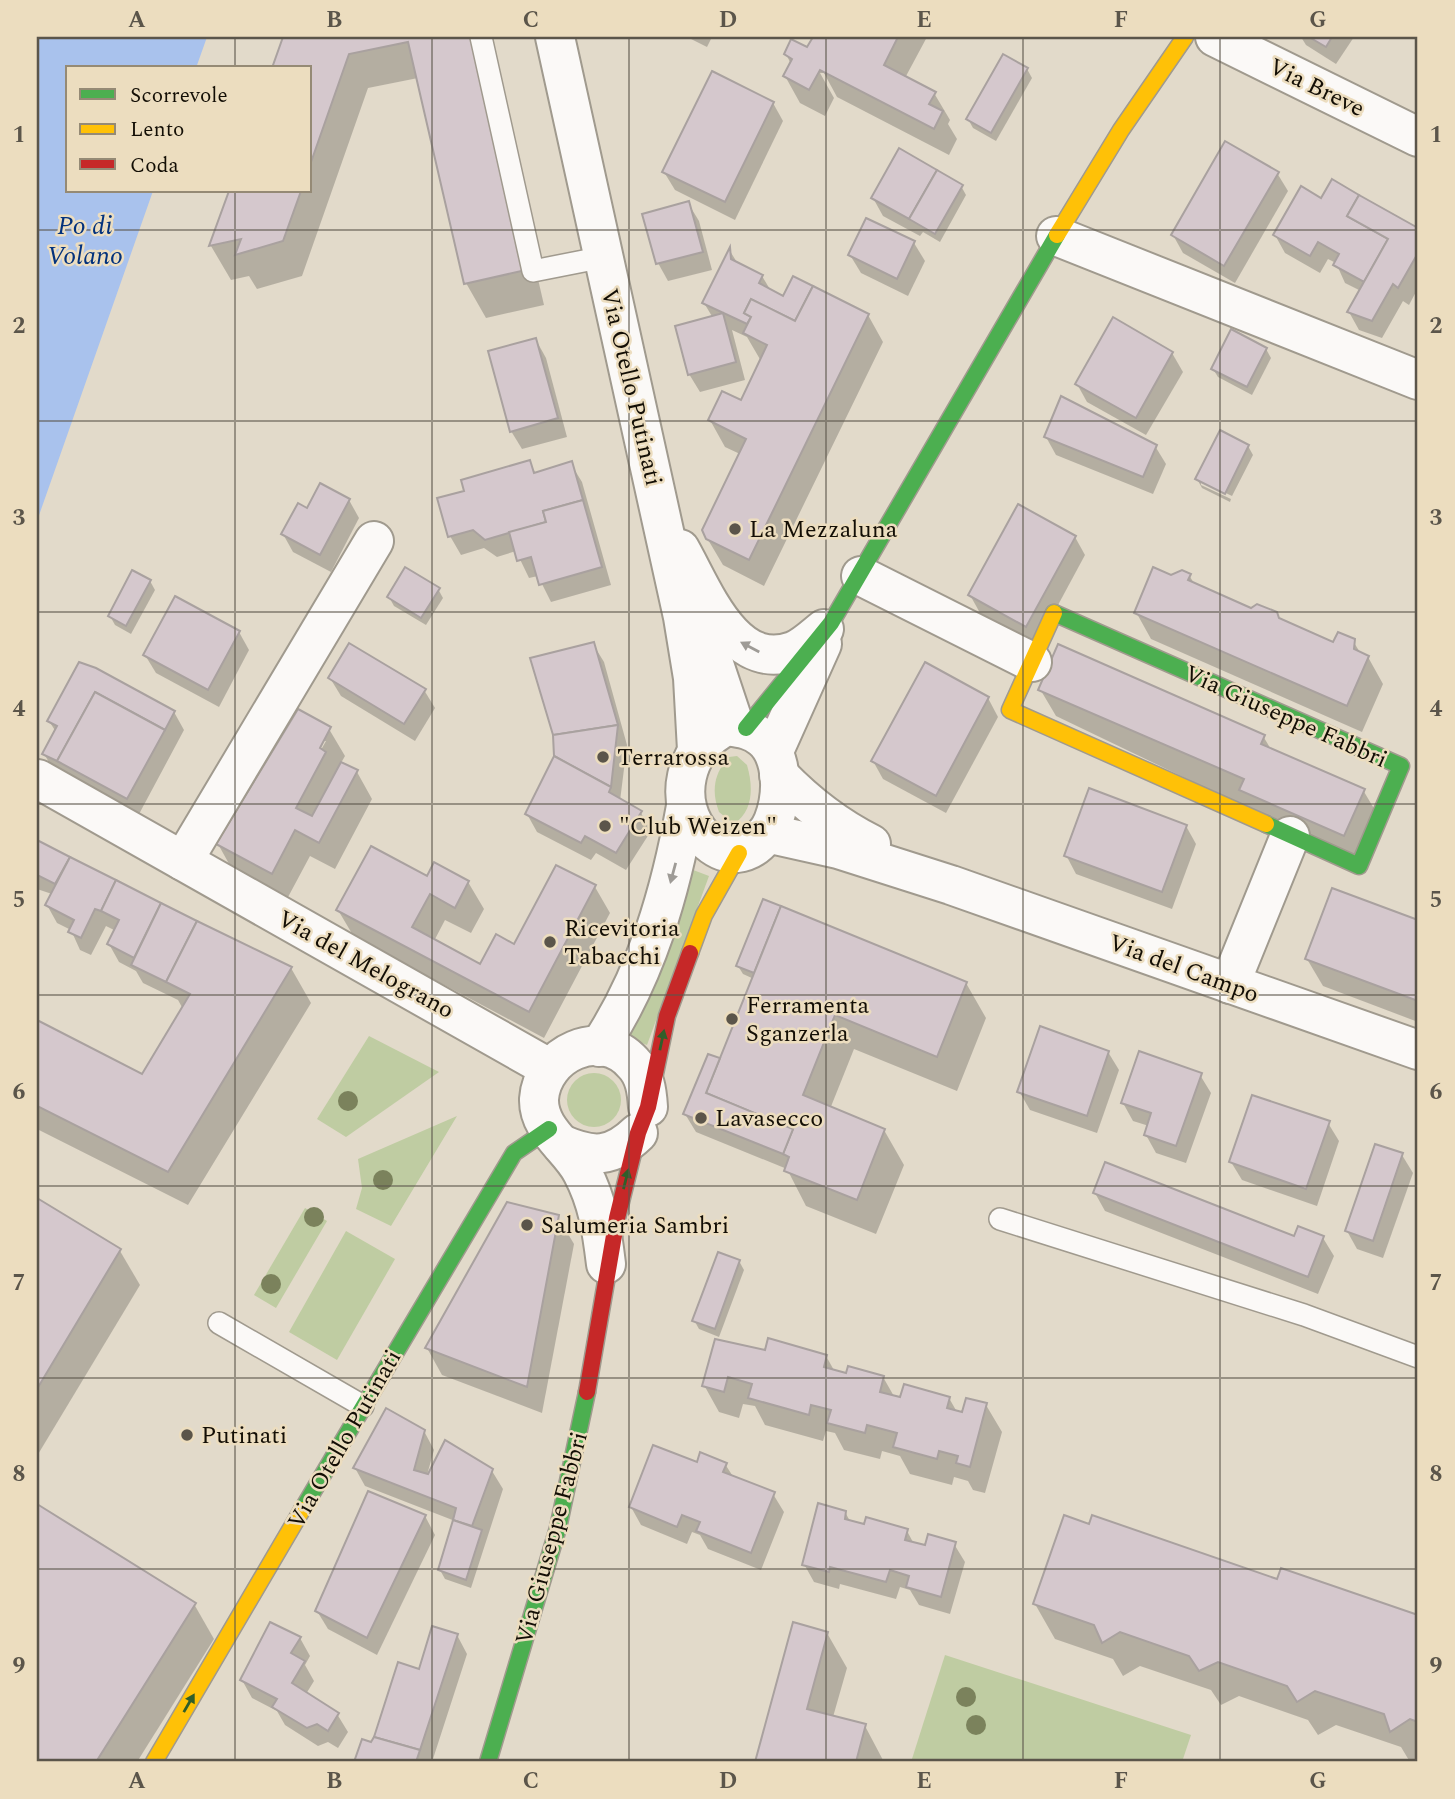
<svg xmlns="http://www.w3.org/2000/svg" width="1455" height="1799" font-family="Spectral,serif">
  <style>
    .green { fill: #bfcca2 }
    .water { fill: #a9c2ed }
    .shadow { fill: #0003; fill-rule: evenodd }
    .building { fill: #d5c8cd; stroke: #a9a19f; stroke-width: 2 }
    .lines { fill: none; stroke-linecap: round; stroke-linejoin: round }
    .lane-casing { stroke: #a09a8e; stroke-width: 24 }
    .street-casing { stroke: #a09a8e; stroke-width: 42 }
    .fast-casing { stroke: #a09a8e; stroke-width: 19 }
    .slow-casing { stroke: #a09a8e; stroke-width: 19 }
    .jam-casing { stroke: #a09a8e; stroke-width: 19 }
    .lane { stroke: #fbf9f7; stroke-width: 21 }
    .street { stroke: #fbf9f7; stroke-width: 38 }
    .fast { stroke: #4caf50; stroke-width: 16 }
    .slow { stroke: #ffc107; stroke-width: 16 }
    .jam { stroke: #c62828; stroke-width: 16 }
    .tree { fill: #7b825c }
    .oneway { fill: #9e9b96 }
    .oneway2 { fill: #305e2a }
    .grid { fill: none; stroke: #5b554a; stroke-width: 2; stroke-opacity: 0.55 }
    .poi-dot { fill: #5b554a; stroke: #ecddbf; stroke-width: 2.5 }
    .labels { text-anchor: middle; stroke-width: 5; stroke-linejoin: round; paint-order: stroke }
    .street-label { font-size: 24px; fill: #130e05; stroke: #ecddbf }
    .poi-label { font-size: 24px; fill: #130e05; stroke: #ecddbf; text-anchor: start }
    .water-label { font-size: 26px; font-style: italic; fill: #02317c; stroke: #ecddbf }
    .neatline { fill: none; stroke: #5b554a; stroke-width: 2.5 }
    .grid-label { font-size: 23px; text-anchor: middle; font-weight: bold; fill: #5b554a }
  </style>
  <rect width="100%" height="100%" fill="#e2daca"/>
  <g class="green">
    <path d="M737,756L747,765C753,786 754,810 734,824L719,812C711,791 714,773 729,757Z"/>
    <path d="M688,868L709,876L647,1045L626,1037Z"/>
    <path d="M369,1036L439,1072L346,1137L317,1119Z"/>
    <circle cx="594" cy="1100" r="27"/>
    <path d="M457,1116L391,1226L356,1209L362,1188L358,1159Z"/>
    <path d="M305,1208L327,1221L276,1308L254,1295Z"/>
    <path d="M346,1231L395,1259L337,1360L289,1332Z"/>
    <path d="M945,1655L1191,1735L1182,1762H911Z"/>
  </g>
  <path class="water" d="M37,37H207L196,68H68V191H153L37,521Z"/>
  <g class="shadow">
    <path d="M285,37H482L544,305L486,318L466,283L418,78L368,88L302,276L257,289L249,276L231,280L211,246L231,191H310V68H274Z"/>
    <path d="M687,37H712L707,47Z"/>
    <path d="M815,37H927L905,78L934,93L950,120L948,124L957,139L949,155L837,97L824,73H820L834,98L825,116L800,103L785,76L791,64L786,54L808,50Z"/>
    <path d="M1301,37H1354L1336,64L1306,45Z"/>
    <path d="M1027,69L1032,78L996,141L973,128L968,119Z"/>
    <path d="M773,103L783,121L735,220L675,190L664,172Z"/>
    <path d="M1277,173L1288,191L1235,283L1183,253L1173,235Z"/>
    <path d="M1333,181L1418,230V288L1409,305L1403,301L1382,338L1359,330L1349,312L1361,291L1345,283L1336,263L1328,259L1320,273L1285,253L1275,235L1322,200Z"/>
    <path d="M961,186L966,195L940,242L923,232L920,236L883,216L873,198Z"/>
    <path d="M688,203L699,221L712,270L668,281L658,263Z"/>
    <path d="M914,243L925,261L908,296L861,273L850,255Z"/>
    <path d="M730,251L738,264L762,276L771,291L784,298L868,315L883,342L764,586L723,565L707,538L740,454L725,447L710,420L741,402L761,361L747,337L732,330L745,380L700,392L689,374L713,318L704,303Z"/>
    <path d="M536,340L546,358L567,437L522,449L511,431Z"/>
    <path d="M1266,349L1271,358L1252,395L1218,377L1213,369Z"/>
    <path d="M1172,353L1183,372L1146,435L1087,402L1077,384Z"/>
    <path d="M1046,437L1155,446L1166,464L1153,494L1056,455Z"/>
    <path d="M1248,446L1253,455L1232,496L1201,481V485L1231,499L1230,502L1202,488L1197,479Z"/>
    <path d="M530,463L536,474L571,464L582,482L611,585L551,602L538,576L529,578L516,551L497,557L484,548L461,555L450,536L439,499L466,492Z"/>
    <path d="M349,500L359,518L331,572L293,552L283,534L308,510Z"/>
    <path d="M1075,537L1085,555L1037,644L980,613L970,595Z"/>
    <path d="M1189,575L1195,585L1334,644L1353,641L1361,654L1368,657L1383,684L1362,732L1151,639L1136,612L1171,577Z"/>
    <path d="M150,581L155,590L131,634L115,625L110,616Z"/>
    <path d="M438,589L443,598L426,625L394,606L389,597Z"/>
    <path d="M239,632L249,650L219,707L156,673L145,655Z"/>
    <path d="M593,644L604,662L627,745L620,801L641,813L651,831L626,870L596,853L591,860L537,832L527,814L556,756Z"/>
    <path d="M330,678L424,690L435,708L415,741L341,696Z"/>
    <path d="M1040,689L1263,736L1272,751L1363,790L1379,817L1360,862L1056,716Z"/>
    <path d="M988,698L998,717L946,813L883,779L873,761Z"/>
    <path d="M174,712L184,730L138,816L55,772L44,754L56,732L49,721Z"/>
    <path d="M329,729L345,756L341,763L357,772L372,799L335,869L310,856L287,899L233,871L218,844ZM322,741H326L317,757Z"/>
    <path d="M1186,826L1196,844L1172,909L1076,874L1066,855Z"/>
    <path d="M37,842L291,968L311,1003L188,1205L37,1129V1022L143,1076L183,1009L178,1000L143,983L136,971L119,962L109,944L116,931L106,926L91,955L80,950L71,930L57,923L47,905L52,894L37,889Z"/>
    <path d="M427,878L468,882L484,909L471,933L445,920L434,941L481,966L515,946L595,887L610,913L544,1038L354,937L338,910Z"/>
    <path d="M1333,890L1418,922V1022L1323,986L1307,959Z"/>
    <path d="M764,901L966,983L986,1018L957,1091L854,1049L830,1109L884,1130L904,1165L876,1234L806,1206L787,1169L696,1132L685,1114L709,1056L721,1060L754,979L743,974L738,966ZM777,910H781L776,921L773,920Z"/>
    <path d="M1108,1052L1119,1070L1097,1133L1030,1110L1019,1091Z"/>
    <path d="M1200,1075L1211,1093L1186,1163L1156,1153L1146,1135L1149,1126L1133,1121L1123,1103Z"/>
    <path d="M1328,1123L1339,1141L1317,1206L1242,1180L1231,1162Z"/>
    <path d="M1402,1155L1413,1173L1383,1258L1357,1249L1347,1231Z"/>
    <path d="M1095,1193L1295,1238H1323L1334,1256L1318,1294L1105,1211Z"/>
    <path d="M37,1200L120,1251L140,1285L37,1456Z"/>
    <path d="M558,1217L574,1244L542,1413L442,1375L427,1348Z"/>
    <path d="M739,1261L744,1270L719,1337L699,1329L694,1320Z"/>
    <path d="M766,1352L826,1356L835,1372L883,1377L895,1398H949L957,1412L963,1414L986,1405L1002,1432L985,1493L973,1490L968,1481L954,1477L952,1485L910,1474L900,1456L882,1451L880,1459L844,1450L835,1433L826,1431L823,1441L765,1425L755,1406L743,1404L739,1418L719,1412L704,1385Z"/>
    <path d="M424,1431L434,1450L427,1475L492,1471L503,1489L471,1588L445,1579L440,1570L455,1521L365,1486L355,1468Z"/>
    <path d="M698,1464H725L734,1478L773,1494L784,1512L761,1570L708,1549L700,1535L692,1532L687,1544L641,1525L631,1507Z"/>
    <path d="M37,1507L194,1604L214,1639L137,1762H37Z"/>
    <path d="M845,1512L851,1523L907,1531L914,1544L926,1547L954,1544L965,1562L950,1614L919,1605L910,1590L900,1587L896,1599L840,1584L839,1589L814,1582L804,1564Z"/>
    <path d="M425,1516L435,1535L377,1655L328,1629L317,1611Z"/>
    <path d="M1282,1570L1418,1617V1761L1410,1762L1401,1747L1336,1725L1318,1735L1308,1720L1239,1696L1221,1705L1211,1690L1140,1666L1123,1676L1113,1659L1055,1639L1035,1604L1278,1581Z"/>
    <path d="M794,1625L827,1633L847,1668L833,1717L865,1726L884,1762H757Z"/>
    <path d="M457,1635L467,1654L432,1762H356L363,1741L372,1745L420,1671Z"/>
    <path d="M300,1638L310,1656L305,1665L314,1681L306,1694L337,1714L348,1732L338,1748L328,1742L318,1746L285,1725L277,1711L252,1698L242,1680Z"/>
  </g>
  <g class="building">
    <path d="M283,37H471L526,270L464,284L408,42L349,54L310,165V68H272Z"/>
    <path d="M813,37H898L884,65L936,92L929,104L943,111L934,129L820,70L809,90L783,76L792,59L784,54L791,39L807,47Z"/>
    <path d="M1309,37H1332L1326,47Z"/>
    <path d="M1003,54L1028,68L991,133L966,119Z"/>
    <path d="M712,71L774,102L725,202L662,172Z"/>
    <path d="M1225,141L1279,172L1224,266L1171,235Z"/>
    <path d="M899,148L937,170L909,219L871,198Z"/>
    <path d="M937,170L963,185L935,234L909,219Z"/>
    <path d="M1332,179L1359,195L1347,216L1388,239L1364,282L1333,265L1339,254L1318,242L1310,256L1273,235L1301,186L1321,198Z"/>
    <path d="M229,191H301L283,241L235,255L241,239L209,246Z"/>
    <path d="M1359,195L1418,228V253L1398,288L1393,284L1372,321L1347,312L1388,239L1347,216Z"/>
    <path d="M689,201L703,252L656,264L642,214Z"/>
    <path d="M866,218L915,241L897,279L848,255Z"/>
    <path d="M730,247L731,259L763,275L759,283L783,296L793,276L813,286L795,321L751,299L744,313L751,317L747,324L702,303Z"/>
    <path d="M813,286L869,314L749,560L706,539L702,530L746,439L708,420L722,391L741,400L767,345L743,333L751,317L744,313L751,299L795,321Z"/>
    <path d="M723,313L736,362L688,375L675,326Z"/>
    <path d="M1113,317L1173,352L1136,418L1075,384Z"/>
    <path d="M1231,329L1267,348L1247,387L1211,369Z"/>
    <path d="M536,338L558,418L510,432L488,351Z"/>
    <path d="M1061,396L1157,445L1143,477L1044,437Z"/>
    <path d="M1220,430L1249,445L1225,494L1195,479Z"/>
    <path d="M530,460L534,473L572,461L583,500L543,511L546,522L485,540L473,530L448,537L437,498L464,491L461,480Z"/>
    <path d="M320,483L350,499L320,555L281,534L298,503L307,508Z"/>
    <path d="M583,500L602,567L539,585L531,557L517,561L509,532L546,522L543,511Z"/>
    <path d="M1018,504L1076,536L1026,627L968,595Z"/>
    <path d="M405,567L440,588L421,618L387,597Z"/>
    <path d="M1153,567L1171,575L1182,570L1191,574L1188,580L1251,608L1257,604L1277,612L1279,618L1333,642L1338,632L1355,639L1354,649L1369,656L1347,706L1134,613Z"/>
    <path d="M132,570L151,580L126,626L108,616Z"/>
    <path d="M175,596L240,631L208,690L143,655Z"/>
    <path d="M594,642L618,725L553,735L530,658Z"/>
    <path d="M349,643L426,689L404,724L328,678Z"/>
    <path d="M1058,644L1265,735L1261,744L1365,789L1344,836L1239,790L1244,779L1038,690Z"/>
    <path d="M79,662L96,668L175,711L165,730L95,692L57,761L42,754L57,726L47,721Z"/>
    <path d="M925,662L989,697L936,796L871,761Z"/>
    <path d="M95,692L165,730L127,799L57,761Z"/>
    <path d="M298,709L331,727L320,748L326,752L296,808L312,816L341,762L358,770L319,843L295,830L272,874L216,844Z"/>
    <path d="M618,725L611,787L554,756L553,735Z"/>
    <path d="M554,756L611,787L609,792L642,811L616,853L585,836L581,843L525,814Z"/>
    <path d="M1089,788L1187,825L1162,892L1064,856Z"/>
    <path d="M37,840L70,857L55,884L37,875Z"/>
    <path d="M371,846L427,876L434,862L469,881L455,908L430,894L412,927L480,964L496,934L514,944L556,865L596,885L529,1012L336,910Z"/>
    <path d="M70,857L116,880L101,911L95,909L81,938L68,932L74,920L45,905Z"/>
    <path d="M116,880L161,903L134,958L107,944L119,920L101,911Z"/>
    <path d="M1332,888L1418,920V1001L1305,959Z"/>
    <path d="M763,899L781,906L754,973L736,966Z"/>
    <path d="M161,903L197,921L166,982L131,965Z"/>
    <path d="M781,906L967,982L937,1057L835,1015L803,1095L885,1129L857,1200L784,1171L789,1157L783,1154L793,1129L706,1093Z"/>
    <path d="M197,921L292,967L168,1172L37,1106V1020L142,1074L190,994L166,982Z"/>
    <path d="M1040,1026L1109,1051L1087,1116L1017,1092Z"/>
    <path d="M1139,1051L1202,1073L1176,1146L1144,1135L1151,1113L1121,1103Z"/>
    <path d="M708,1054L720,1058L706,1093L793,1129L783,1154L683,1114Z"/>
    <path d="M1252,1095L1330,1121L1306,1189L1229,1162Z"/>
    <path d="M1375,1144L1403,1153L1373,1241L1345,1231Z"/>
    <path d="M1105,1162L1294,1236L1298,1226L1324,1236L1308,1277L1093,1193Z"/>
    <path d="M37,1198L121,1249L37,1389Z"/>
    <path d="M507,1202L559,1215L527,1387L425,1348Z"/>
    <path d="M718,1252L740,1260L715,1329L692,1321Z"/>
    <path d="M768,1338L827,1355L824,1367L846,1373L848,1366L884,1376L880,1392L900,1397L904,1384L950,1397L947,1408L962,1412L966,1398L987,1403L970,1467L956,1463L958,1456L939,1451L937,1459L893,1447L897,1433L867,1425L865,1433L827,1423L831,1410L811,1405L809,1415L748,1398L752,1384L728,1377L724,1392L702,1386L715,1339L765,1350Z"/>
    <path d="M386,1408L425,1430L414,1470L428,1474L445,1440L493,1469L472,1526L453,1520L456,1508L353,1468Z"/>
    <path d="M653,1445L697,1462L700,1452L727,1463L723,1472L775,1492L751,1553L696,1531L700,1522L682,1515L677,1527L629,1507Z"/>
    <path d="M368,1491L426,1515L367,1638L315,1611Z"/>
    <path d="M818,1503L846,1511L845,1519L864,1524L866,1517L908,1529L905,1540L925,1545L928,1534L956,1542L941,1597L906,1587L909,1576L890,1570L886,1582L830,1567L829,1572L802,1565Z"/>
    <path d="M37,1504L196,1603L96,1762H37Z"/>
    <path d="M1064,1515L1089,1524L1092,1515L1277,1579L1281,1568L1418,1615V1722L1410,1719L1390,1732L1384,1714L1315,1691L1297,1702L1287,1686L1218,1662L1199,1671L1189,1656L1120,1632L1102,1643L1094,1625L1033,1604Z"/>
    <path d="M453,1520L482,1530L466,1580L438,1570Z"/>
    <path d="M270,1622L301,1637L291,1653L305,1661L292,1683L339,1713L328,1731L317,1724L307,1728L272,1707L277,1699L240,1680Z"/>
    <path d="M793,1622L828,1632L807,1709L866,1724L856,1762H755Z"/>
    <path d="M432,1626L458,1634L420,1750L374,1737L398,1662L419,1669Z"/>
    <path d="M374,1737L420,1750L416,1762H354L362,1739L371,1742Z"/>
  </g>
  <g class="lines">
    <defs>
      <g id="lane">
        <path d="M481,37L533,271L604,257"/>
        <path d="M1000,1219L1304,1315L1418,1357"/>
        <path d="M219,1323L363,1406"/>
      </g>
      <g id="street">
        <path d="M555,37L683,617L693,678L697,750"/>
        <path d="M1215,37L1418,137"/>
        <path d="M1056,236L1418,380"/>
        <path d="M680,549C703,589 733,673 793,651C804,647 815,636 824,629"/>
        <path d="M861,576L1032,662"/>
        <path d="M703,631L735,727"/>
        <path d="M727,726C740,728 751,729 762,738C794,763 782,848 737,853C724,854 712,846 704,838C670,803 685,745 727,726Z"/>
        <path d="M774,751L822,644"/>
        <path d="M779,775C807,804 835,826 871,844"/>
        <path d="M38,779L549,1068"/>
        <path d="M766,833L838,849L951,885L1418,1050"/>
        <path d="M183,861L374,541"/>
        <path d="M1230,984L1290,836"/>
        <path d="M599,1047C647,975 671,890 686,806"/>
        <path d="M561,1144C593,1158 612,1158 638,1133"/>
        <path d="M606,1264C602,1231 598,1202 582,1172C569,1147 538,1130 539,1099C542,1054 600,1026 633,1063C645,1075 647,1091 648,1107"/>
      </g>
      <g id="fast">
        <path d="M1054,613L1401,766L1359,866L1266,824"/>
        <path d="M746,728L831,623L1057,235"/>
        <path d="M302,1510L514,1153L549,1129"/>
        <path d="M488,1762L558,1528L587,1392"/>
      </g>
      <g id="slow">
        <path d="M1057,235L1121,130L1185,37"/>
        <path d="M1054,613L1010,710L1266,824"/>
        <path d="M690,953L704,915L739,853"/>
        <path d="M154,1762L302,1510"/>
      </g>
      <path id="jam" d="M587,1392L617,1218L638,1133L648,1107L667,1016L690,953"/>
    </defs>
    <use href="#lane" class="lane-casing"/>
    <use href="#street" class="street-casing"/>
    <use href="#fast" class="fast-casing"/>
    <use href="#slow" class="slow-casing"/>
    <use href="#jam" class="jam-casing"/>
    <use href="#lane" class="lane"/>
    <use href="#street" class="street"/>
    <use href="#fast" class="fast"/>
    <use href="#slow" class="slow"/>
    <use href="#jam" class="jam"/>
  </g>
  <g class="tree">
    <circle cx="348" cy="1101" r="10"/>
    <circle cx="383" cy="1180" r="10"/>
    <circle cx="314" cy="1217" r="10"/>
    <circle cx="271" cy="1284" r="10"/>
    <circle cx="966" cy="1697" r="10"/>
    <circle cx="976" cy="1725" r="10"/>
  </g>
  <defs><path id="oneway-solid" d="M-6-.8H1V-3.2L6.5 0L1 3.2V.8H-6Z" transform="scale(1.75)"/></defs>
  <g class="oneway">
    <use href="#oneway-solid" transform="translate(750 647) rotate(-152)"/>
    <use href="#oneway-solid" transform="translate(673 873) rotate(105)"/>
  </g>
  <g class="oneway2">
    <use href="#oneway-solid" transform="translate(662 1040) rotate(-78)"/>
    <use href="#oneway-solid" transform="translate(626 1179) rotate(-76)"/>
    <use href="#oneway-solid" transform="translate(189 1703) rotate(-60)"/>
  </g>
  <path class="grid" d="M235,37V68M432,37V1762M629,37V1762M826,37V1762M1023,37V1762M1220,37V1762M235,191V1762M37,230H1418M37,421H1418M37,612H1418M37,804H1418M37,995H1418M37,1186H1418M37,1378H1418M37,1569H1418"/>
  <g class="poi-dot">
    <circle cx="735" cy="529" r="7"/>
    <circle cx="603" cy="757" r="7"/>
    <circle cx="605" cy="826" r="7"/>
    <circle cx="550" cy="942" r="7"/>
    <circle cx="732" cy="1019" r="7"/>
    <circle cx="701" cy="1118" r="7"/>
    <circle cx="527" cy="1225" r="7"/>
    <circle cx="187" cy="1435" r="7"/>
  </g>
  <g class="labels">
    <g class="street-label">
      <text transform="translate(1317 87) rotate(26)" y="8">Via Breve</text>
      <text transform="translate(632 387) rotate(77)" y="8">Via Otello Putinati</text>
      <text transform="translate(1286 716) rotate(24)" y="8">Via Giuseppe Fabbri</text>
      <text transform="translate(366 964) rotate(29)" y="8">Via del Melograno</text>
      <text transform="translate(1184 968) rotate(20)" y="8">Via del Campo</text>
      <text transform="translate(344 1439) rotate(-60)" y="8">Via Otello Putinati</text>
      <text transform="translate(551 1538) rotate(-75)" y="8">Via Giuseppe Fabbri</text>
    </g>
    <g class="poi-label">
      <text x="749" y="537">La Mezzaluna</text>
      <text x="617" y="765">Terrarossa</text>
      <text x="619" y="834">"Club Weizen"</text>
      <text x="564" y="936">Ricevitoria<tspan x="564" dy="28">Tabacchi</tspan></text>
      <text x="746" y="1013">Ferramenta<tspan x="746" dy="28">Sganzerla</tspan></text>
      <text x="715" y="1126">Lavasecco</text>
      <text x="541" y="1233">Salumeria Sambri</text>
      <text x="201" y="1443">Putinati</text>
    </g>
    <g class="water-label">
      <text x="85" y="234">Po di<tspan x="85" dy="30">Volano</tspan></text>
    </g>
  </g>
  <rect width="1455" height="1799" fill="none" stroke="#ecddbf" stroke-width="77"/>
  <rect x="66" y="66" width="245" height="126" fill="#ecddbf" stroke="#958a75" stroke-width="2"/>
  <rect x="80" y="89" width="35" height="10" fill="#4caf50" stroke="#958a75" stroke-width="2"/>
  <text x="130" y="102" font-size="21" fill="#130e05">Scorrevole</text>
  <rect x="80" y="124" width="35" height="10" fill="#ffc107" stroke="#958a75" stroke-width="2"/>
  <text x="130" y="136" font-size="21" fill="#130e05">Lento</text>
  <rect x="80" y="159" width="35" height="10" fill="#c62828" stroke="#958a75" stroke-width="2"/>
  <text x="130" y="172" font-size="21" fill="#130e05">Coda</text>
  <rect x="38" y="38" width="1378" height="1722" class="neatline"/>
  <g class="grid-label">
    <text x="137" y="27">A</text>
    <text x="334" y="27">B</text>
    <text x="531" y="27">C</text>
    <text x="728" y="27">D</text>
    <text x="924" y="27">E</text>
    <text x="1121" y="27">F</text>
    <text x="1318" y="27">G</text>
    <text x="19" y="142">1</text>
    <text x="1436" y="142">1</text>
    <text x="19" y="333">2</text>
    <text x="1436" y="333">2</text>
    <text x="19" y="525">3</text>
    <text x="1436" y="525">3</text>
    <text x="19" y="716">4</text>
    <text x="1436" y="716">4</text>
    <text x="19" y="907">5</text>
    <text x="1436" y="907">5</text>
    <text x="19" y="1099">6</text>
    <text x="1436" y="1099">6</text>
    <text x="19" y="1290">7</text>
    <text x="1436" y="1290">7</text>
    <text x="19" y="1481">8</text>
    <text x="1436" y="1481">8</text>
    <text x="19" y="1673">9</text>
    <text x="1436" y="1673">9</text>
    <text x="137" y="1788">A</text>
    <text x="334" y="1788">B</text>
    <text x="531" y="1788">C</text>
    <text x="728" y="1788">D</text>
    <text x="924" y="1788">E</text>
    <text x="1121" y="1788">F</text>
    <text x="1318" y="1788">G</text>
  </g>
</svg>
